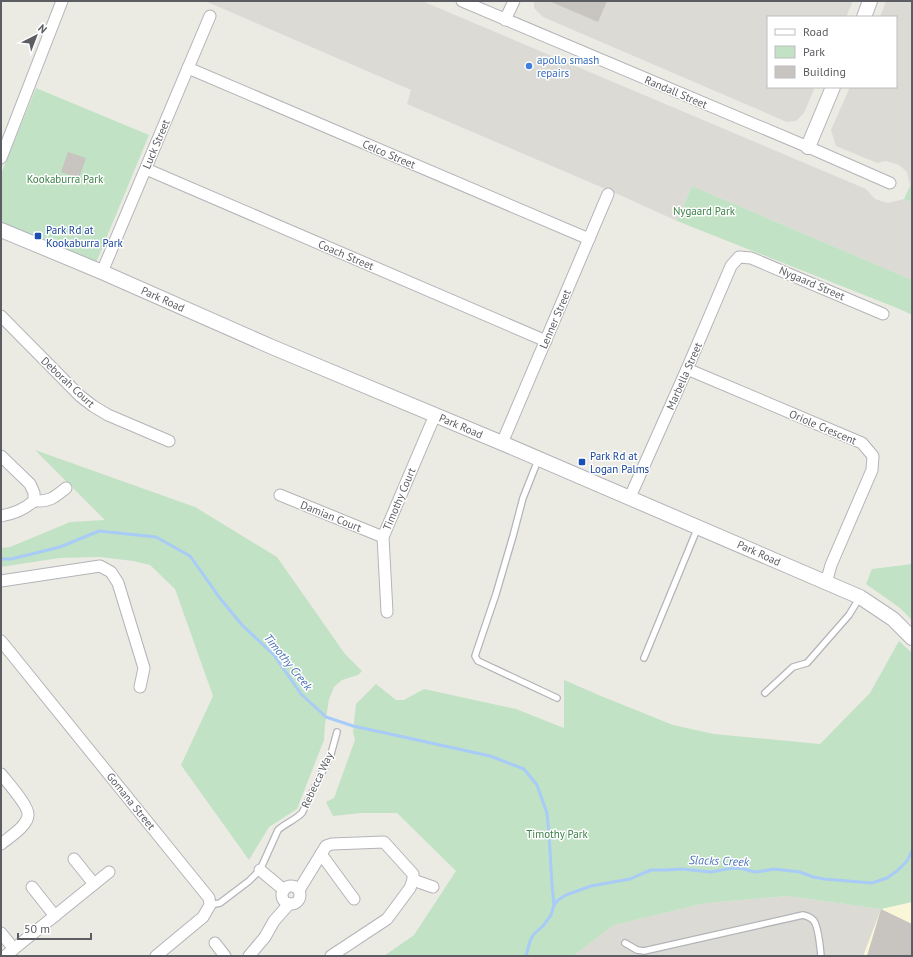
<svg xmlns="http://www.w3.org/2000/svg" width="913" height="957" font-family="'PT Sans',sans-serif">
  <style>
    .commercial { fill: #faf7d9 }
    .industrial { fill: #dbdad5 }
    .green { fill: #c1e2c5 }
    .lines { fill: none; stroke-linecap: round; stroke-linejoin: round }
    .stream { stroke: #a8cbf7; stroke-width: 3 }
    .building { fill: #c8c5c0 }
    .service-casing { stroke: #b3b4b9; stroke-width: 8 }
    .minor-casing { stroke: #b3b4b9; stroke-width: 13 }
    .tertiary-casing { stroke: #b3b4b9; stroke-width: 16 }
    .service { stroke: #fff; stroke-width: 5.5 }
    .minor { stroke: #fff; stroke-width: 11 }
    .tertiary { stroke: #fff; stroke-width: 14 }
    .shop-dot { fill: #3f7fe0; stroke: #fff; stroke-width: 1.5 }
    .transit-dot { fill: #1a4fb4; stroke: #fff; stroke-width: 1.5 }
    .labels { text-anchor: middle; stroke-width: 3; stroke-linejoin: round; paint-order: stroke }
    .shop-label { font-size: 11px; fill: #366cbe; stroke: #fff; text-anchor: start }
    .street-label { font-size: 11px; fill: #5b5d62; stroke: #fff }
    .park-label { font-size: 11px; fill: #3c8047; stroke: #fff }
    .transit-label { font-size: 11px; fill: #164399; stroke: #fff; text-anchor: start }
    .water-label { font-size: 12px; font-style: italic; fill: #4d75b8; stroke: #fff }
  </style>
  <rect width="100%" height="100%" fill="#ecebe3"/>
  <path class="commercial" d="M912,902V956H863L881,909Z"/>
  <g class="industrial">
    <path d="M205,1H422L866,189L875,199L888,203L904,199L912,202V280L692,186L677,221L622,196L407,104L411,90Z"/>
    <path d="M534,1H853L846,17H768V87H815L804,113L796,121L787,122L543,17L534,8Z"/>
    <path d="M886,1H912V187L910,186L907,172L899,165L886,161L877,163L836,146L831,130L850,87H896V17H880Z"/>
    <path d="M788,896L881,909L863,956H573L614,925L706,903Z"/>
  </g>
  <g class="green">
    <path d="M36,88L149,135L96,263L1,224V174Z"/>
    <path d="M692,186L912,280V315L902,310L677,221Z"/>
    <path d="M910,186L912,187V202L904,199Z"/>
    <path d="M35,450L195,507L277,557L345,654L362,671L358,675L342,680L334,687L329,699L325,725L324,740L297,809L269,827L249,860L181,765L213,696L175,589L150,565L133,561L100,557L59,558L1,567V548L10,547L70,522L105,520Z"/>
    <path d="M912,564V620L900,608L866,584L872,569Z"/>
    <path d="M899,641L912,653V902L881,909L788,896L706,903L614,925L573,956H384L414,935L456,871L397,813H361L333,816L326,802L334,798L355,740L353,732L356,704L376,684L396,700H404L424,689L516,709L564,728V680L601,696L673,725L714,734L820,744L870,693Z"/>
  </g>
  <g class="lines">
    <g class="stream">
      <path d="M1,559H11L60,547L99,531L156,537L190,556L210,584L219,597L242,625L274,655L301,694L326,717L353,726L381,732L490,756L524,769L537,785L547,813L549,834L552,885L554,905"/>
      <path d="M526,956L530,941L534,934L543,926L551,915L554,905L558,900L566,895L591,886L630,879L639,875L651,870H666L682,869L711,872L727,869L736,868L744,869L751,871L757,872L774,869L800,872L813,877L824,879L872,883L887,878L897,871L907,861L912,851"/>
    </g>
  </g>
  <g class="building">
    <path d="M549,1H607L598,22Z"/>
    <path d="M68,152L86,158L79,178L61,172Z"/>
    <path d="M881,909L912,924V956H867Z"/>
  </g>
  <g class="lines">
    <defs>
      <g id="service">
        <path d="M538,460L523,498L513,536L496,594L475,656L478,661L557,698"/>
        <path d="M644,658L698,527"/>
        <path d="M765,693L793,667L807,663L849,615L860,597"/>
        <path d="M210,905L220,903L249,881L260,870L278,830C286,823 295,820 302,813L331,754L337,732"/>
        <path d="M625,943L637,950L644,951L803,915C807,916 811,917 814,921C819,929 820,947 821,956"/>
      </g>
      <g id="minor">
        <path d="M462,1L808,147L890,183"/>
        <path d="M505,20L514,1"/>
        <path d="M188,68L589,239"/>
        <path d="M1,158L62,1"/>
        <path d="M146,169L546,341"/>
        <path d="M102,272L188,68L210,16"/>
        <path d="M1,316L80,396L93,406L108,415L169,441"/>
        <path d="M687,369L862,443L873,456L872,470L831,565L826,583"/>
        <path d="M502,443L608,194"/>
        <path d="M1,456L30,484L34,493V501C23,510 15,513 1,516"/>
        <path d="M280,495L383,537"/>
        <path d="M630,497L687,369L731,266L739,257L751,258L883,314"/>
        <path d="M34,501C50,502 55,497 66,488"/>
        <path d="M1,581L100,566L111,572L118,583L144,668L140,687"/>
        <path d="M387,612L383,537L435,415"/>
        <path d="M1,641L209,898L210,905L203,917L156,956"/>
        <path d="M1,774C7,782 29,806 28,815C28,816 27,821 26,821C22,830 8,838 1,844"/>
        <path d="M321,854L354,899"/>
        <path d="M74,859L94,884"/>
        <path d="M260,870L284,890"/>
        <path d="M413,880L433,887"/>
        <circle cx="291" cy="895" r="9"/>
        <path d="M32,887L55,916"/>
        <path d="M299,890L326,846L332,844L384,842L413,874V880L410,888L387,919L331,956"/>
        <path d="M1,933L14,949"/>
        <path d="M215,943L225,956"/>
        <path d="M5,956L109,872"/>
        <path d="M249,956L265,937L274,921L289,904"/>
      </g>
      <g id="tertiary">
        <path d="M864,17L870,1"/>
        <path d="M808,147L833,87"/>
        <path d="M1,230L102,272L272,347L502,443L860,597L893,619L912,638"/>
      </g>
    </defs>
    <use href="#service" class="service-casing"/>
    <use href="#minor" class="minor-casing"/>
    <use href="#tertiary" class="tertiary-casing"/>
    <use href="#service" class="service"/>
    <use href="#minor" class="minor"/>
    <use href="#tertiary" class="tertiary"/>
  </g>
  <circle class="shop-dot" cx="529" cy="66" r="4"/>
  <g class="transit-dot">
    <rect x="34" y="232" width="8" height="8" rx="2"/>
    <rect x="578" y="458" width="8" height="8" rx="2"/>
  </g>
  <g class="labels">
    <g class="shop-label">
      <text x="537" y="64">apollo smash<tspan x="537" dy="13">repairs</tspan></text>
    </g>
    <g class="street-label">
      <text transform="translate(676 92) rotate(23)" y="4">Randall Street</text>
      <text transform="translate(156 144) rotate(-67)" y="4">Luck Street</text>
      <text transform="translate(389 154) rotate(23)" y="4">Celco Street</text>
      <text transform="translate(346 255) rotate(23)" y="4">Coach Street</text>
      <text transform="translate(812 283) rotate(23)" y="4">Nygaard Street</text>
      <text transform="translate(163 299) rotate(24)" y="4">Park Road</text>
      <text transform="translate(555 319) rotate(-67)" y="4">Lenner Street</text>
      <text transform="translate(684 376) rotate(-66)" y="4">Marbella Street</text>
      <text transform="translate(68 382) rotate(43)" y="4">Deborah Court</text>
      <text transform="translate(461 426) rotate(23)" y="4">Park Road</text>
      <text transform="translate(823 427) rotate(23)" y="4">Oriole Crescent</text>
      <text transform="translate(399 499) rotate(-67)" y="4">Timothy Court</text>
      <text transform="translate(331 516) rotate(22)" y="4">Damian Court</text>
      <text transform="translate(759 553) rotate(24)" y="4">Park Road</text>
      <text transform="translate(317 780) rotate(-65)" y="4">Rebecca Way</text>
      <text transform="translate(131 801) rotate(51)" y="4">Gomana Street</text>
    </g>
    <g class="park-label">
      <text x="65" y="183">Kookaburra Park</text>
      <text x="704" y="215">Nygaard Park</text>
      <text x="557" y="838">Timothy Park</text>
    </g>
    <g class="transit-label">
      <text x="46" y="234">Park Rd at<tspan x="46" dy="13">Kookaburra Park</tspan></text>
      <text x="590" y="460">Park Rd at<tspan x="590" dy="13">Logan Palms</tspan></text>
    </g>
    <g class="water-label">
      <text transform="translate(288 662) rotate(51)" y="4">Timothy Creek</text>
      <text transform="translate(719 861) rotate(2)" y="4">Slacks Creek</text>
    </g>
  </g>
  <rect width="913" height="957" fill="none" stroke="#5b5d62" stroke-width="4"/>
  <rect x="767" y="16" width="130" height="72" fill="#ffffff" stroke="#bdbec0"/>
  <rect x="775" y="29" width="20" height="6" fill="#ffffff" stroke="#bdbec0"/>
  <text x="803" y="36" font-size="12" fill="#5b5d62">Road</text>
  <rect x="775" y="46" width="20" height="12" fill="#c1e2c5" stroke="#bdbec0"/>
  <text x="803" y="56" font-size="12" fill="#5b5d62">Park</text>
  <rect x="775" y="66" width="20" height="12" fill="#c8c5c0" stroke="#bdbec0"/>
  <text x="803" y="76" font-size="12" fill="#5b5d62">Building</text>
  <g transform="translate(36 36) rotate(42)" stroke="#ffffff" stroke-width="3" paint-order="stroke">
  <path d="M0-3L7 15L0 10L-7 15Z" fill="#5b5d62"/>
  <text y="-6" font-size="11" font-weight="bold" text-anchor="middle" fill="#5b5d62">N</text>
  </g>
  <path d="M18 933v6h73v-6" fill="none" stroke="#5b5d62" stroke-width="2"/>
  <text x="24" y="933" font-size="12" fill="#5b5d62" stroke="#ffffff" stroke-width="3" paint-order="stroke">50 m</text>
</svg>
